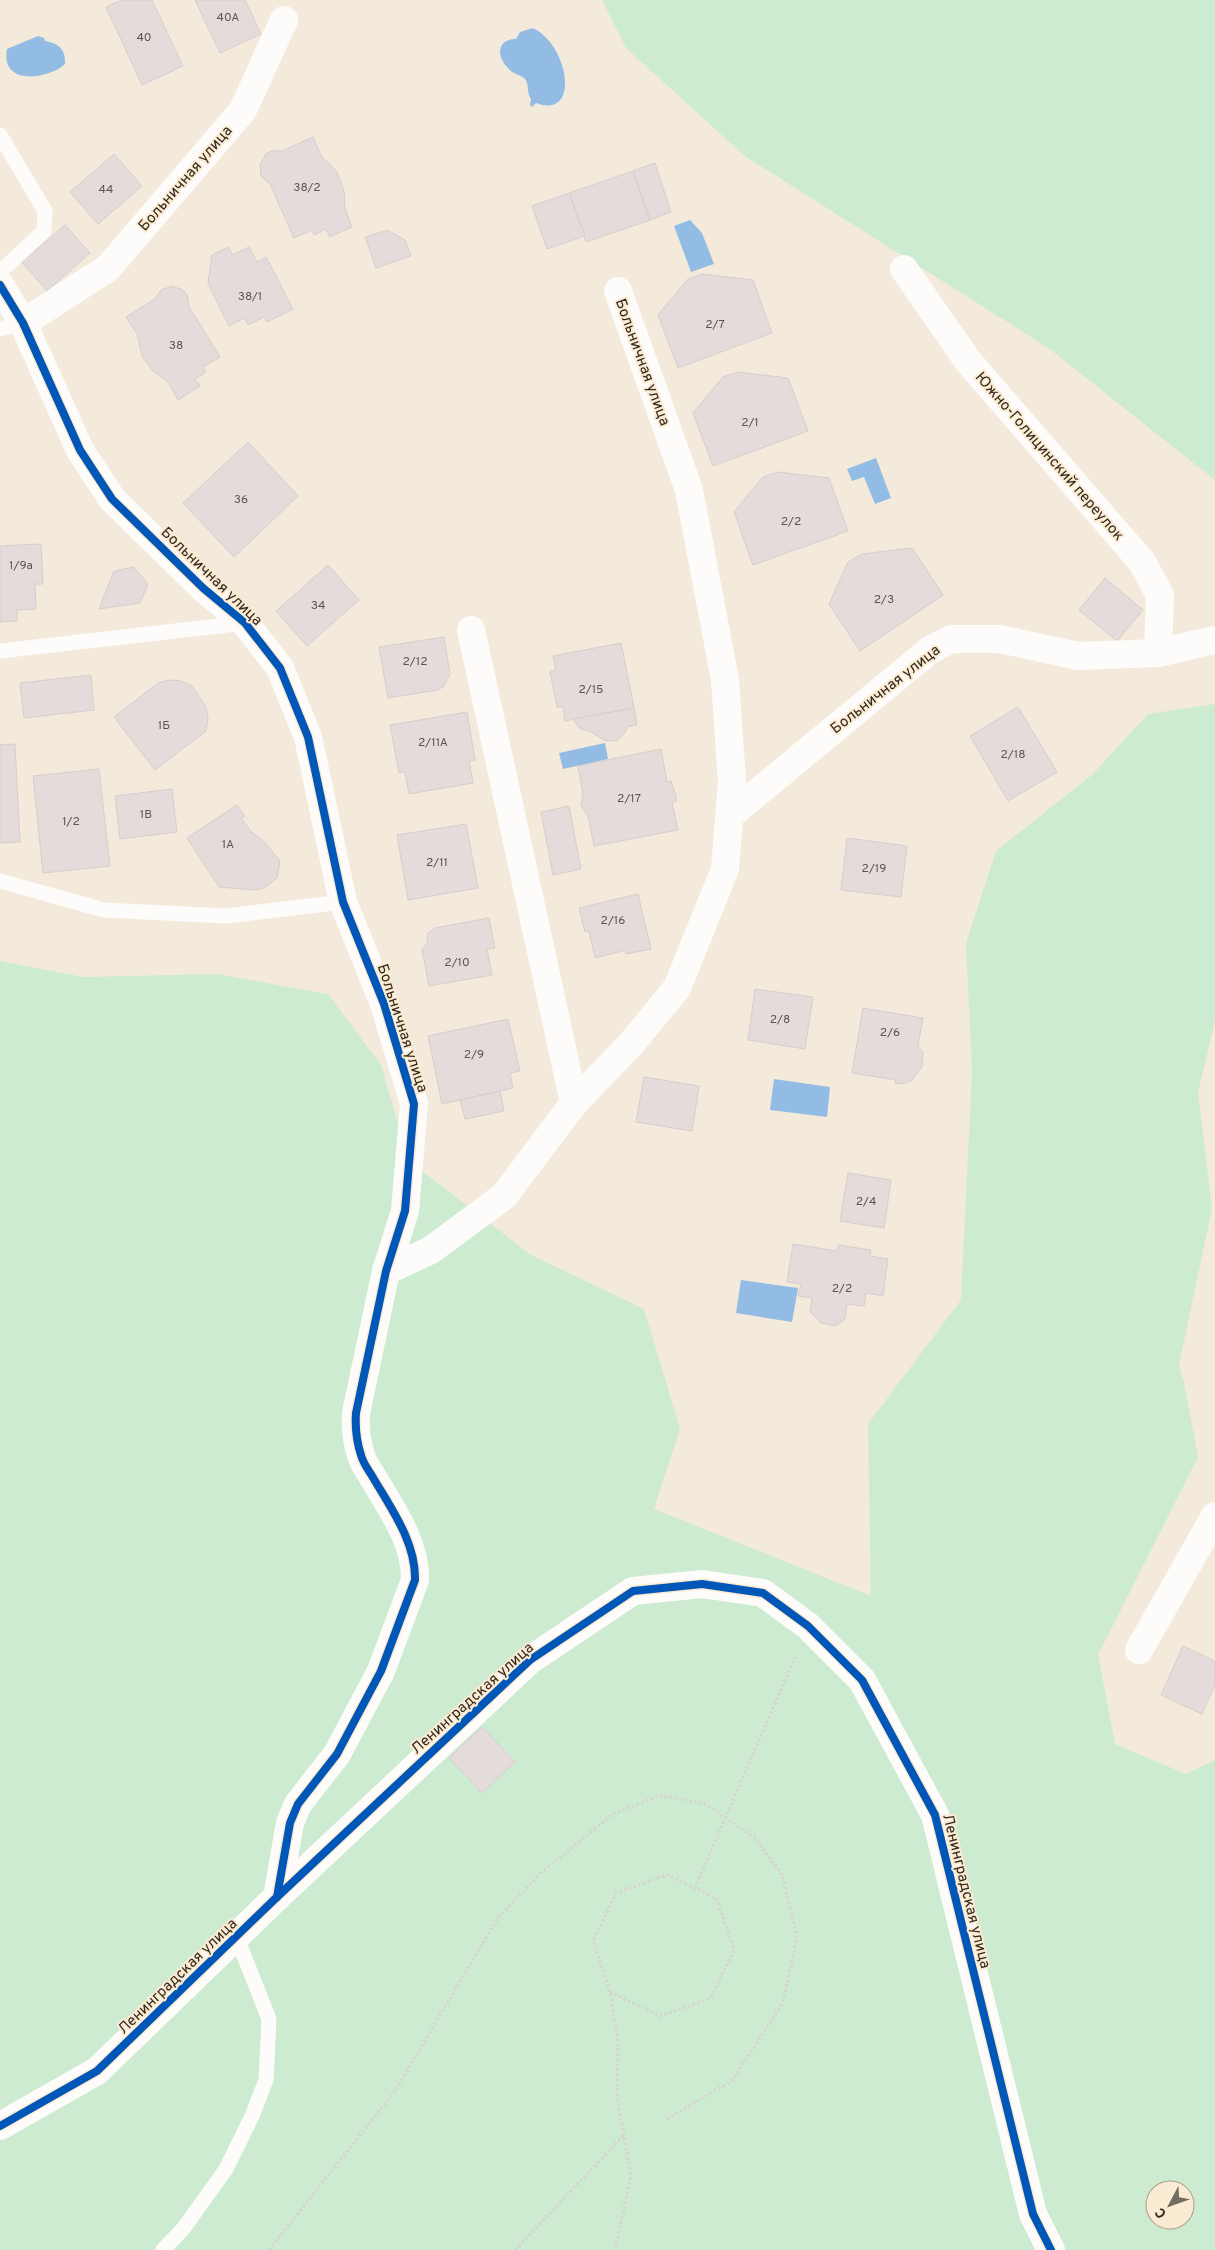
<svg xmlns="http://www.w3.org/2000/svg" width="1215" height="2250" font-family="Overpass,sans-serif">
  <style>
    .green { fill: #ccebd0; fill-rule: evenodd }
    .water { fill: #93bce4 }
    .building { fill: #e4dcdb; stroke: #d6cdcd }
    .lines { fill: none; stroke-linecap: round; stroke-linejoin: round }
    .path { stroke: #d7d4cf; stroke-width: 3; stroke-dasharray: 2.5 2.5; stroke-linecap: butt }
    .lane { stroke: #fdfcfa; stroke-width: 15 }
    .street { stroke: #fdfcfa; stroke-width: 28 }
    .cycleway-casing { stroke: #fcebd3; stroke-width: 11 }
    .cycleway { stroke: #0057b8; stroke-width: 8 }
    .labels { text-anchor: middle; stroke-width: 4; stroke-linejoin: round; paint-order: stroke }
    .number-label { font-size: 12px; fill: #5d554c }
    .street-label { font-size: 15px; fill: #30281d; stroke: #fcebd3 }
  </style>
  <rect width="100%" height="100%" fill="#f3eadc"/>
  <g class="green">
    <path d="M602,0H1215V480L1047,347L746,157L626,48Z"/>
    <path d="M1215,704V1021L1198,1092L1212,1208L1179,1365L1184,1383L1198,1457L1098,1655L1115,1744L1186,1774L1215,1760V2250H0V961L83,977L217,974L328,994L381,1065L409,1161L531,1255L644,1309L680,1429L654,1509L871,1596L868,1424L961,1300L972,1071L966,943L996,851L1092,775L1148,714ZM1155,2190H1185V2220H1155Z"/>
  </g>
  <g class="water">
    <path d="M533,28C570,46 580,120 536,103L532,107L530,105L531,99C526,93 530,83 524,78C519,74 512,74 508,68C496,56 497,39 516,39L520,32Z"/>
    <path d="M38,36L44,38L45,41C59,43 66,50 65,64C49,79 0,87 7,49Z"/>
    <path d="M690,220L702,233L714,264L691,272L674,226Z"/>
    <path d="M876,458L891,498L875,504L864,477L852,481L847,469Z"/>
    <path d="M605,743L608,759L563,769L559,753Z"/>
    <path d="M774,1079L830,1087L827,1117L770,1110Z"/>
    <path d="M741,1280L798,1288L792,1322L736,1313Z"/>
  </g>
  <g class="building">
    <path d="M122,0H152L183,66L142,85L106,7Z"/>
    <path d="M195,0H245L261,34L220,53Z"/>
    <path d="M313,137L322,157L337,172L344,191L345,209L352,227L330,237L326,229L314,235L312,230L294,238L270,184L261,176L260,164L266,154L271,151H282Z"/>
    <path d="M114,154L142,186L98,224L70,192Z"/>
    <path d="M655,163L671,212L650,220L633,171Z"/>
    <path d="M633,171L650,220L586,242L569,193Z"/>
    <path d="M569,193L585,236L547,249L532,206Z"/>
    <path d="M65,225L90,253L47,291L22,262Z"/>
    <path d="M387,230L405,240L411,256L376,268L365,237Z"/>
    <path d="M228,247L233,255L249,247L257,262L266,257L293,309L267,322L264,317L248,325L244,318L229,326L208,283L212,255Z"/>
    <path d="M702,274L753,280L772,333L678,368L658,315L688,279Z"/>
    <path d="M172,286L183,290L187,295L189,307L220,357L203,367L206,372L195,379L200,386L178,400L168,382L153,371L142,356L137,334L126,317L155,299L161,290Z"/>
    <path d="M738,372L788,378L808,431L713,466L693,413L723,377Z"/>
    <path d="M248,442L298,496L234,557L183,503Z"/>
    <path d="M778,472L829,478L848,531L753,565L734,512L763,477Z"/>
    <path d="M41,544L43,584H35L36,609L17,610V621L0,622V546Z"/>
    <path d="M912,548L943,595L860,651L829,604L848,562L862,554Z"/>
    <path d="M328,565L359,600L307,646L276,611Z"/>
    <path d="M134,567L148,584L140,603L99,609L114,571Z"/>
    <path d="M1105,578L1143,610L1117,641L1079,610Z"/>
    <path d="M444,637L450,674L444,686L438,690L388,698L379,647Z"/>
    <path d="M621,643L634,708L565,721L563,707H557L550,671L556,670L553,656Z"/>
    <path d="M91,675L94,710L24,718L20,683Z"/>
    <path d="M169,680L181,681L192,686L206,707L208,719L206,731L155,770L114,717L158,683Z"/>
    <path d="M1018,707L1057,772L1008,801L970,736Z"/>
    <path d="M634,708L637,725L627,727L625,733L616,741L604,740L588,730L580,729L573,719Z"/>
    <path d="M467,712L475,760L469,761L473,783L409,794L405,772L399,773L390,725Z"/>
    <path d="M15,744L20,842L0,843V745Z"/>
    <path d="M661,749L667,782L671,781L676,796V802H672L678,830L594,846L588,816L581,805L583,794L578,766Z"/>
    <path d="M99,769L110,866L43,873L33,776Z"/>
    <path d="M172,789L177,832L120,839L115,796Z"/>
    <path d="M237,805L245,816L241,818L251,832L263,840L280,861L277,878L264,888L255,890L219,887L187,838Z"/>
    <path d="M569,806L581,869L553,875L541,812Z"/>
    <path d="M466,824L478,888L408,900L397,835Z"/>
    <path d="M847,838L907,846L901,897L841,890Z"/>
    <path d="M638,894L651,949L626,954V950L595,958L589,931L585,932L579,908Z"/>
    <path d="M489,918L495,948L487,949L492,975L429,986L422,949L427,944L428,933L435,928Z"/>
    <path d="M755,989L813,997L805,1049L748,1040Z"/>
    <path d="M863,1008L923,1018L918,1046L923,1052L922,1067L912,1080L904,1084L895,1083L896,1080L852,1073Z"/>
    <path d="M508,1019L520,1071L510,1073L513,1088L442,1104L428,1036Z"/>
    <path d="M644,1077L699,1086L692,1131L636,1122Z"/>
    <path d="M500,1091L504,1111L465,1119L460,1100Z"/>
    <path d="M848,1173L891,1180L884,1228L840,1221Z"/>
    <path d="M793,1244L837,1251L838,1245L871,1250L870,1256L888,1259L883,1296L866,1293L864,1306L847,1304L845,1319L835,1326L821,1323L810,1312L812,1298L798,1296L801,1284L787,1282Z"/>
    <path d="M1183,1646L1215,1661V1685L1202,1714L1161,1695Z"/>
    <path d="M482,1727L515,1762L482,1793L449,1758Z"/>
  </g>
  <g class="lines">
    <g class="path">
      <path d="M695,1888L795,1657"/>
      <path d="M610,1992L660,2016L711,1998L734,1949L716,1898L667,1875L616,1893L593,1941L610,1992L618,2043L617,2098L631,2176L615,2250"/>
      <path d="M269,2250L395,2091L497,1919L541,1873L613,1814L660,1795L705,1804L754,1837L782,1874L797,1937L783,2002L733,2080L665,2120"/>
      <path d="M515,2250L624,2135"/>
    </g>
    <g class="lane">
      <path d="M0,135L45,211L44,231L0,272"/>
      <path d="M0,329L23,323"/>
      <path d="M0,651L245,623"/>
      <path d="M0,881L104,910L226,916L343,902"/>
      <path d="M163,2250L183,2229L226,2169L252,2116L266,2080L269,2019L237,1938"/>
    </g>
    <g class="street">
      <path d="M904,269L968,361L1142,562L1160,595L1158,653"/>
      <path d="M0,285L23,323L80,450L112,499L203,588L245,623L280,668L308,737L343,902L384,1004L414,1104L405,1211L386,1271L356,1413C355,1428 356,1440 361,1455C363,1464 371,1473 375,1481C393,1511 416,1544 415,1580L381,1671L337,1754L298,1804L290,1823L277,1897"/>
      <path d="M23,323L108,268L243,110L284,20"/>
      <path d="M471,630L574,1103"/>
      <path d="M729,816L930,650L951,639H1000L1078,656L1158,653L1215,640"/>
      <path d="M386,1271L431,1250L504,1196L574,1103L631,1044L677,988L725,869L732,782L725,680L689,490L618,291"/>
      <path d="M1139,1650L1215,1516"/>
      <path d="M0,2126L97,2071L277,1897L530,1660L633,1591L702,1584L763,1593L808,1626L862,1680L935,1815L1033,2214L1051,2250"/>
    </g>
    <defs>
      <g id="cycleway">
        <path d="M0,285L23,323L80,450L112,499L203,588L245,623L280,668L308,737L343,902L384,1004L414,1104L405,1211L386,1271L356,1413C355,1428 356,1440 361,1455C363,1464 371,1473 375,1481C393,1511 416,1544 415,1580L381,1671L337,1754L298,1804L290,1823L277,1897"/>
        <path d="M0,2126L97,2071L277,1897L530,1660L633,1591L702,1584L763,1593L808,1626L862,1680L935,1815L1033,2214L1051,2250"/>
      </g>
    </defs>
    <use href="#cycleway" class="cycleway-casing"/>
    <use href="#cycleway" class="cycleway"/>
  </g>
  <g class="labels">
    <g class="number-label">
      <text x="228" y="21">40А</text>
      <text x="144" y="41">40</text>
      <text x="307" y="191">38/2</text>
      <text x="106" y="193">44</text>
      <text x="250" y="300">38/1</text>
      <text x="715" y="328">2/7</text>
      <text x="176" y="349">38</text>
      <text x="750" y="426">2/1</text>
      <text x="241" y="503">36</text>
      <text x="791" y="525">2/2</text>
      <text x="21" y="569">1/9а</text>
      <text x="884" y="603">2/3</text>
      <text x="318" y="609">34</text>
      <text x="415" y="665">2/12</text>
      <text x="591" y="693">2/15</text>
      <text x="164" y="729">1Б</text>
      <text x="433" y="746">2/11А</text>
      <text x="1013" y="758">2/18</text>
      <text x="629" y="802">2/17</text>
      <text x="146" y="818">1В</text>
      <text x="71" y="825">1/2</text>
      <text x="228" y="848">1А</text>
      <text x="437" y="866">2/11</text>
      <text x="874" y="872">2/19</text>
      <text x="613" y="924">2/16</text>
      <text x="457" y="966">2/10</text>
      <text x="780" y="1023">2/8</text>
      <text x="890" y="1036">2/6</text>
      <text x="474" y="1058">2/9</text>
      <text x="866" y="1205">2/4</text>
      <text x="842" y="1292">2/2</text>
    </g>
    <g class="street-label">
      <text transform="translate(185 178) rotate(-49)" y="5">Больничная улица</text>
      <text transform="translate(643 362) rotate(70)" y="5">Больничная улица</text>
      <text transform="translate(1050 456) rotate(49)" y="5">Южно-Голицинский переулок</text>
      <text transform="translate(212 576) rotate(44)" y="5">Больничная улица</text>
      <text transform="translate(885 689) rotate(-38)" y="5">Больничная улица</text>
      <text transform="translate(403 1028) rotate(72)" y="5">Больничная улица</text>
      <text transform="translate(472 1698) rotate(-42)" y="5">Ленинградская улица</text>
      <text transform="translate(967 1891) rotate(76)" y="5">Ленинградская улица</text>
      <text transform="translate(177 1976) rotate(-44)" y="5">Ленинградская улица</text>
    </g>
  </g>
  <g transform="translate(1170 2205) rotate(229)"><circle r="24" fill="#fcebd3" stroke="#aa9d8a"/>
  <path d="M0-4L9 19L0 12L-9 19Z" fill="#746c60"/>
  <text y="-8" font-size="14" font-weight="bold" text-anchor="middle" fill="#30281d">С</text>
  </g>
</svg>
